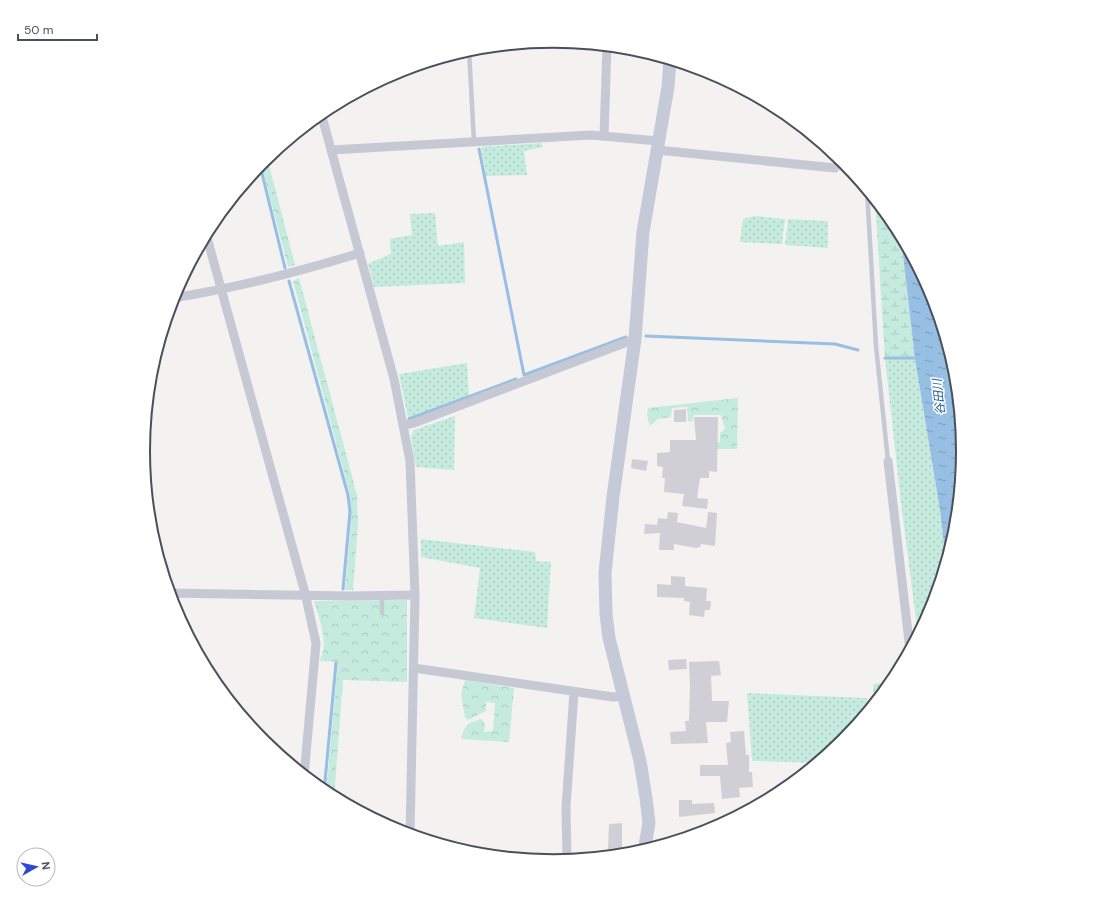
<svg xmlns="http://www.w3.org/2000/svg" width="1106" height="903" font-family="'DM Sans','Noto Sans JP',sans-serif">
  <style>
    .grass { fill: url(#grass-dots) }
    .forest { fill: url(#forest-crowns) }
    .wetland { fill: url(#wetland-marsh) }
    .water { fill: url(#water-ripples) }
    .lines { fill: none; stroke-linecap: round; stroke-linejoin: round }
    .stream { stroke: #97bee3; stroke-width: 3 }
    .building { fill: #cfcfd5 }
    .lane { stroke: #c6c9d4; stroke-width: 4.5 }
    .street { stroke: #c6c9d4; stroke-width: 9 }
    .secondary { stroke: #c6c9d7; stroke-width: 13 }
    .labels { text-anchor: middle; stroke-width: 3; stroke-linejoin: round; paint-order: stroke }
    .water-label { font-size: 12px; font-style: italic; fill: #1d5f9d; stroke: #fff }
    .rim { fill: none; stroke: #4b4f5c; stroke-width: 2 }
  </style>
  <defs>
    <pattern id="grass-dots" width="8" height="8" patternUnits="userSpaceOnUse"><rect width="8" height="8" fill="#c5ebde"/><path d="M2 2h.1M6 6h.1" fill="none" stroke="#abcbc1" stroke-width="1.8" stroke-linecap="round"/></pattern>
    <pattern id="forest-crowns" width="20" height="18" patternUnits="userSpaceOnUse"><rect width="20" height="18" fill="#c5ebde"/><path d="M2 6a3 3 0 1 1 6 0M12 15a3 3 0 1 1 6 0" fill="none" stroke="#abcbc1"/></pattern>
    <pattern id="wetland-marsh" width="20" height="14" patternUnits="userSpaceOnUse"><rect width="20" height="14" fill="#c5ebde"/><path d="M1 5h8M5 5V1M11 12h8M15 12V8" fill="none" stroke="#abcbc1"/></pattern>
    <pattern id="water-ripples" width="26" height="14" patternUnits="userSpaceOnUse"><rect width="26" height="14" fill="#97bee3"/><path d="M2 4q2-2 4 0t4 0M15 11q2-2 4 0t4 0" fill="none" stroke="#7d9dbb"/></pattern>
  </defs>
  <rect width="100%" height="100%" fill="#f3f2f1"/>
  <g class="grass">
    <path d="M542,143L543,147L524,151L527,175L486,176L481,147Z"/>
    <path d="M435,213L438,246L464,242L465,283L374,287L368,264L391,254L390,239L412,235L410,214Z"/>
    <path d="M755,216L785,219L782,244L740,242L743,219Z"/>
    <path d="M788,219L828,221V248L785,245Z"/>
    <path d="M885,358L915,359L940,510L946,562L932,609L918,635L901,503Z"/>
    <path d="M467,363L469,396L408,418L399,374Z"/>
    <path d="M455,416L454,470L416,467L411,436L414,430Z"/>
    <path d="M421,539L535,552L536,561L551,562L547,628L474,618L480,568L421,557Z"/>
    <path d="M893,682L874,705L873,684Z"/>
    <path d="M747,693L867,698L868,712L843,742L818,763L752,761Z"/>
  </g>
  <g class="forest">
    <path d="M267,157L295,265L288,267L261,163Z"/>
    <path d="M299,278L357,495L358,525L353,590H345L351,522L350,495L293,281Z"/>
    <path d="M738,398L737,449H700L699,444L720,442V433L725,429L721,415H694L692,422L688,421L687,407L672,408L671,417L658,419L650,426L647,415L648,408Z"/>
    <path d="M407,600V682L343,680L334,798L326,794L338,662L319,661C330,645 319,618 314,601Z"/>
    <path d="M465,680L514,688L509,742L461,739C465,725 467,723 481,719L485,724L484,732L493,731L495,703L486,702V711L468,720L465,717L461,695Z"/>
  </g>
  <path class="wetland" d="M875,200L894,224L901,237L915,359L885,358Z"/>
  <path class="water" d="M901,237L932,295L952,358L958,398L963,452L956,532L946,562L940,510L915,359Z"/>
  <g class="lines">
    <g class="stream">
      <path d="M479,149L524,375L626,337"/>
      <path d="M260,165L285,268"/>
      <path d="M289,281L348,495L350,512L343,589"/>
      <path d="M646,336L835,344L858,350"/>
      <path d="M885,358H919"/>
      <path d="M409,419L516,379"/>
      <path d="M324,792L336,663"/>
    </g>
  </g>
  <g class="building">
    <path d="M686,409V422H674V410Z"/>
    <path d="M694,417H718L717,472L709,471V478H700L697,498L708,499L707,509L682,506L684,494L664,492L665,478H662L663,467L657,466V453L670,452V440H696Z"/>
    <path d="M632,459L648,461L646,471L631,468Z"/>
    <path d="M668,512L678,513L677,522L706,528L708,512L717,513L715,546L701,544L700,547L696,548L674,544V550H659L660,533L644,534L645,524L657,525L658,518L667,519Z"/>
    <path d="M671,576L685,577V586L707,588L706,601H711L710,610H705L704,617L689,615L690,602L684,601V598L657,597V584L671,585Z"/>
    <path d="M686,659L687,669L669,670L668,660Z"/>
    <path d="M719,661L721,675L711,676L712,701H729L727,722H706L708,743L671,744L670,732L686,731L685,721H689L690,687L689,662Z"/>
    <path d="M744,731L746,755H749V772H752L753,787L739,788L740,797L722,799L720,776H700V765H728L726,743L731,742L730,732Z"/>
    <path d="M679,800H692V804L714,803L715,813L679,817Z"/>
    <path d="M622,823V849H608L609,824Z"/>
  </g>
  <g class="lines">
    <g class="lane">
      <path d="M469,50L474,142"/>
      <path d="M867,190L876,346L888,461"/>
      <path d="M382,613V594"/>
    </g>
    <g class="street">
      <path d="M321,113L394,379L410,461L415,595L410,835"/>
      <path d="M604,136L607,46"/>
      <path d="M331,150L591,135L658,141"/>
      <path d="M657,150L835,168"/>
      <path d="M206,234L305,593L316,643L304,776"/>
      <path d="M173,298C237,288 298,272 360,253"/>
      <path d="M404,425L414,423L635,339"/>
      <path d="M888,461L910,650"/>
      <path d="M169,593L349,596L415,595"/>
      <path d="M414,668L613,697L623,696"/>
      <path d="M567,861L566,807L574,692"/>
    </g>
    <path class="secondary" d="M644,851L649,823L646,798L640,761L609,638L606,614L605,573L613,497L635,339L643,232L668,87L670,60"/>
  </g>
  <g class="labels">
    <g class="water-label">
      <text transform="translate(939 397) rotate(-96)" y="4">谷田川</text>
    </g>
  </g>
  <path d="M0 0H1106V903H0ZM150 451a403 403 0 1 1 806 0a403 403 0 1 1-806 0Z" fill="#fff" fill-rule="evenodd"/>
  <path class="rim" d="M150 451a403 403 0 1 1 806 0a403 403 0 1 1-806 0Z"/>
  <g transform="translate(36 867) rotate(82)"><circle r="19" fill="#ffffff" stroke="#b7b9be"/>
  <path d="M0-3L7 15L0 10L-7 15Z" fill="#2e48d0"/>
  <text y="-6" font-size="11" font-weight="bold" text-anchor="middle" fill="#4b4f5c">N</text>
  </g>
  <path d="M18 34v6h79v-6" fill="none" stroke="#4b4f5c" stroke-width="2"/>
  <text x="24" y="34" font-size="12" fill="#4b4f5c" stroke="#ffffff" stroke-width="3" paint-order="stroke">50 m</text>
</svg>
